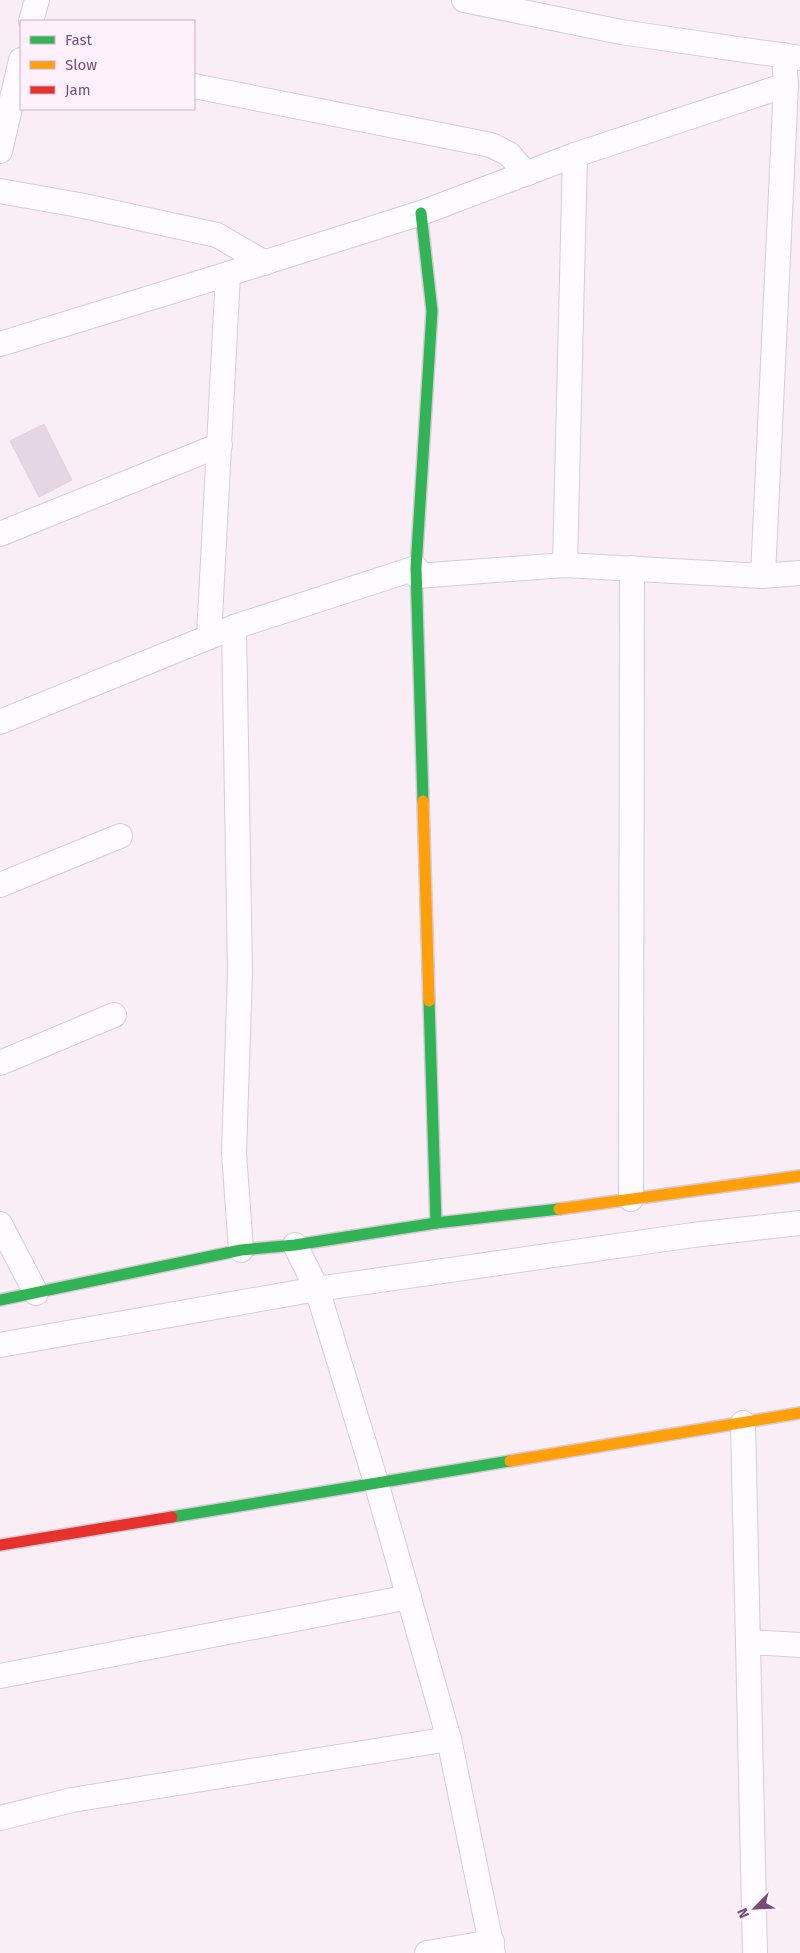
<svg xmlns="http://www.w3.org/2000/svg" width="800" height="1953" font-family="'Fira Sans',sans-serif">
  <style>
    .building { fill: #e5d6e4; stroke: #e2d0e1 }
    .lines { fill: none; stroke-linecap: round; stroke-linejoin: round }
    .street-casing { stroke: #d8cbd6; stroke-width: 26 }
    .fast-casing { stroke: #d7cad5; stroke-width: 14 }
    .slow-casing { stroke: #d7cad5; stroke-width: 14 }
    .jam-casing { stroke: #d7cad5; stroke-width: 14 }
    .street { stroke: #fefcfe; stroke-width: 24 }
    .fast { stroke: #30b455; stroke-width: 11 }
    .slow { stroke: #ff9f0a; stroke-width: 11 }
    .jam { stroke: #e5322d; stroke-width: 11 }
  </style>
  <rect width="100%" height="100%" fill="#f9eef6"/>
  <path class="building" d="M44,424L72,480L39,497L10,441Z"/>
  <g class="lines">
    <defs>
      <g id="street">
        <path d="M464,0L621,32L800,58"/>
        <path d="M31,21L37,0"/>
        <path d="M194,86L491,145L509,154L526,174"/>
        <path d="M0,151L21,60"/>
        <path d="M0,191L79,205L217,235L265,263"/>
        <path d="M228,274L421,213L575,155L786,85"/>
        <path d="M0,344L228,274L209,637"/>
        <path d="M0,534L220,445"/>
        <path d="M565,565L575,155"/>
        <path d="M417,576L565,565L763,576L800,573"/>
        <path d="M763,576L786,85L784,55"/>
        <path d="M234,627L240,972L234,1153L241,1250"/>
        <path d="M0,722L234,627L416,568"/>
        <path d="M0,885L120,836"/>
        <path d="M0,1063L114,1015"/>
        <path d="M631,1199L632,568"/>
        <path d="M0,1224L36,1293"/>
        <path d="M295,1245L317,1289L376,1482L449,1739L493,1953"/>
        <path d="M0,1345L317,1289L693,1235L800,1223"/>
        <path d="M743,1423L755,1953"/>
        <path d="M748,1642L800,1645"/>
        <path d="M0,1676L409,1597"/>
        <path d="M0,1818L72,1800L449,1739"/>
        <path d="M427,1953L492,1942"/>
      </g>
      <g id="fast">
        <path d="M421,213L432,311L416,568L423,801"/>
        <path d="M429,1001L436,1223"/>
        <path d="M0,1300L241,1250L295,1245L436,1223L559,1209"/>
        <path d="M172,1517L510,1461"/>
      </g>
      <g id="slow">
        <path d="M423,801L429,1001"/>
        <path d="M559,1209L800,1176"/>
        <path d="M510,1461L800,1413"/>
      </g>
      <path id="jam" d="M0,1545L172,1517"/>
    </defs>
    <use href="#street" class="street-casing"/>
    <use href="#fast" class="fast-casing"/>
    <use href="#slow" class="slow-casing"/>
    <use href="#jam" class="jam-casing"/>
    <use href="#street" class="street"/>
    <use href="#fast" class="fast"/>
    <use href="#slow" class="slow"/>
    <use href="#jam" class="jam"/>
  </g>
  <rect x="20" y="20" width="175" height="90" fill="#fff1fc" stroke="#c9afc7"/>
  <rect x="30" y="36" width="25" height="8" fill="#30b455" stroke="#c9afc7"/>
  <text x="65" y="45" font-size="15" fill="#774d78">Fast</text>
  <rect x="30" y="61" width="25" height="8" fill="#ff9f0a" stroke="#c9afc7"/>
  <text x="65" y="70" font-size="15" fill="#774d78">Slow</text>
  <rect x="30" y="86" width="25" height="8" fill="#e5322d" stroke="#c9afc7"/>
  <text x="65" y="95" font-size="15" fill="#774d78">Jam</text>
  <g transform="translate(755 1908) rotate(246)" stroke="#fff1fc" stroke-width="4" paint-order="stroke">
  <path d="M0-4L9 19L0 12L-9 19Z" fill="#774d78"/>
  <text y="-8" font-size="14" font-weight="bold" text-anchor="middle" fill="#774d78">N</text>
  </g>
</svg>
